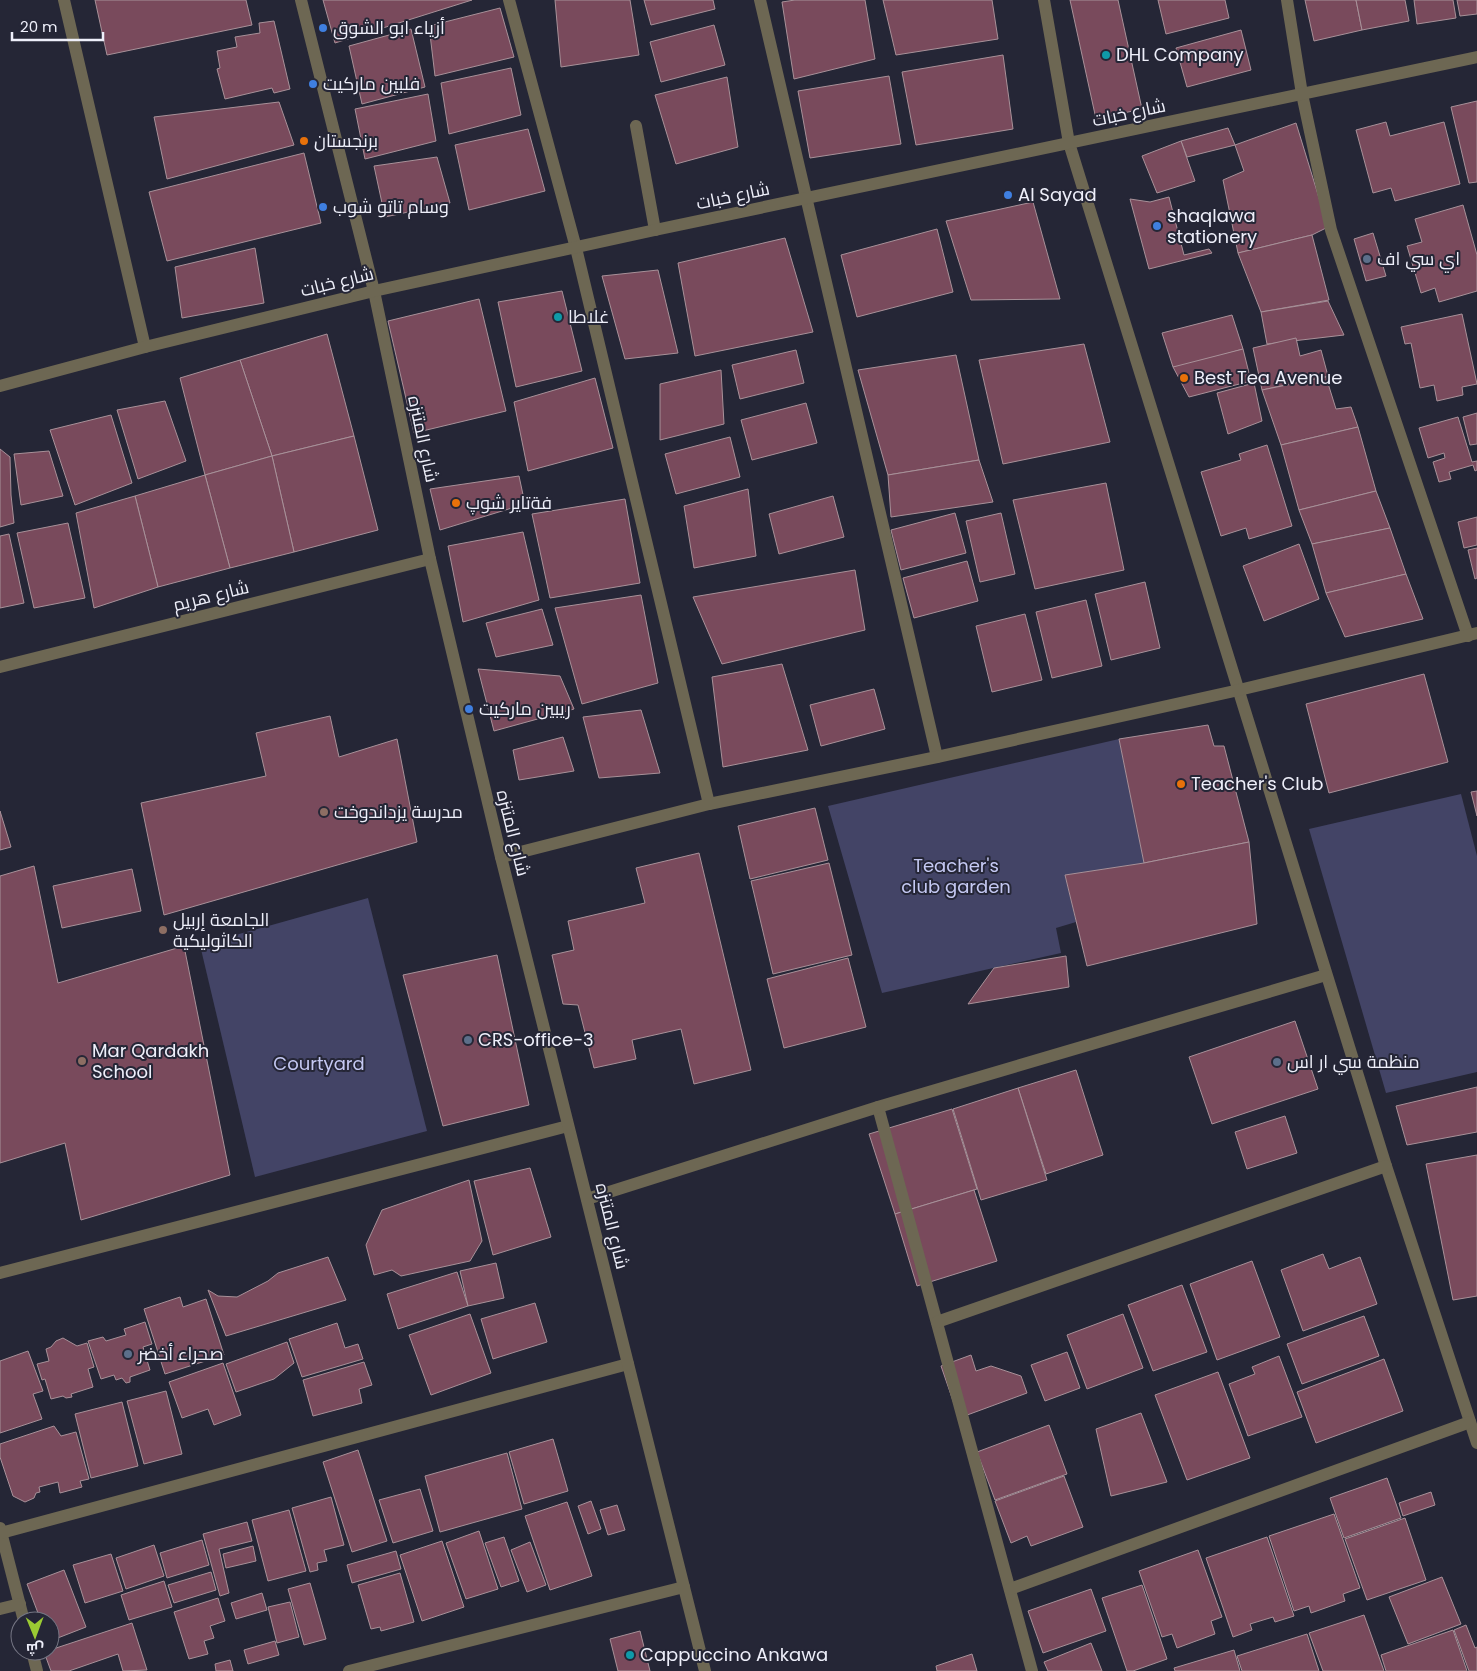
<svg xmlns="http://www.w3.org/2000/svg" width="1477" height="1671" font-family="Poppins,Cairo,sans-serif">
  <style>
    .green { fill: #434466 }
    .building { fill: #794a5c; stroke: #a89199 }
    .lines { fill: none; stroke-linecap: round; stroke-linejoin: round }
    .service { stroke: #6d6753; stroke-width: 12 }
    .minor { stroke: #6d6753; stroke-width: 12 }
    .tertiary { stroke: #6d6753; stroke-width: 12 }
    .shop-dot { fill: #3f7fe0; stroke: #252636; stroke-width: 2 }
    .culture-dot { fill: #0f9aa8; stroke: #252636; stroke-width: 2 }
    .food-dot { fill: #e8710a; stroke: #252636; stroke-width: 2 }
    .service-dot { fill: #5c6f8a; stroke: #252636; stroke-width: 2 }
    .education-dot { fill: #8d6e63; stroke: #252636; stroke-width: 2 }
    .labels { text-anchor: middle; stroke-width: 4; stroke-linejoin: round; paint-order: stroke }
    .poi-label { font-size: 18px; fill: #eeeffa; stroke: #252636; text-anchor: start }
    .street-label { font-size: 18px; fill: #eeeffa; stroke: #252636 }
    .park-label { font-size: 18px; fill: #c5c9f3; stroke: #252636 }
  </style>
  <rect width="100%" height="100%" fill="#252636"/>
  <g class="green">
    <path d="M1119,739L1144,863L1065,875L1076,922L1056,928L1061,953L882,993L828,806Z"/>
    <path d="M1461,794L1477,856V1072L1386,1093L1309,829Z"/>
    <path d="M368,898L427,1131L255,1177L200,945Z"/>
  </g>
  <g class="building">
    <path d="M95,0H246L252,25L107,55Z"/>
    <path d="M323,0H472L335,43Z"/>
    <path d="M555,0H630L639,55L561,67Z"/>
    <path d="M644,0H713L715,9L651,25Z"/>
    <path d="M795,0H865L875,59L794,79L782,2Z"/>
    <path d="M883,0H992L998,39L896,55Z"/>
    <path d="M1070,0H1118L1142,109L1096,119Z"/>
    <path d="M1158,0H1225L1229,18L1166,34Z"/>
    <path d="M1305,0H1356L1362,30L1314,41Z"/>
    <path d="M1356,0H1405L1409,21L1362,30Z"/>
    <path d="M1414,0H1453L1456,18L1417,24Z"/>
    <path d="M1457,0H1477V14L1460,16Z"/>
    <path d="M500,8L514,57L435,76L429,26Z"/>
    <path d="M274,21L290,89L274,93L272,88L225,99L217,69L220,68L217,51L237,47L235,37L260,33L259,23Z"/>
    <path d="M714,25L725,65L661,82L650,42Z"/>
    <path d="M411,29L425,87L362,104L349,46Z"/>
    <path d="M1241,30L1251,70L1187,87L1176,48Z"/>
    <path d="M1003,55L1013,129L916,145L902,72Z"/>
    <path d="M511,68L521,115L449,134L441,83Z"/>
    <path d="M889,76L901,144L810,158L798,91Z"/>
    <path d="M727,77L738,147L676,164L655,95Z"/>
    <path d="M428,94L436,141L365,159L355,109Z"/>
    <path d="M1477,101V182L1469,183L1451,107Z"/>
    <path d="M279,102L294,145L167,179L154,117Z"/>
    <path d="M1386,122L1390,136L1444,122L1460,184L1395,201L1391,188L1373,193L1356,130Z"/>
    <path d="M1296,123L1328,227L1312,235L1238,253L1223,180L1244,171L1235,145Z"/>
    <path d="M1228,128L1235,145L1187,157L1181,141Z"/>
    <path d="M528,129L545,191L469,210L455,145Z"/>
    <path d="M1181,141L1195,181L1157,193L1142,156Z"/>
    <path d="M304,153L321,223L167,261L149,192Z"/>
    <path d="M437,157L450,203L385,217L374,166Z"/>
    <path d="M1169,197L1184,255L1209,249L1212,253L1149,269L1130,199L1150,202Z"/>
    <path d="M1033,202L1060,299L971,300L946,221Z"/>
    <path d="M1463,205L1477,255V291L1439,302L1435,288L1421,293L1407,246L1422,242L1415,219Z"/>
    <path d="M937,229L953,292L857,317L841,255Z"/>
    <path d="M1373,233L1386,276L1366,281L1354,239Z"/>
    <path d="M1312,235L1329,300L1261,312L1238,253Z"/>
    <path d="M785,238L813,332L695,356L678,263Z"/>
    <path d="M255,248L264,303L182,318L175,267Z"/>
    <path d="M658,270L678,353L625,359L602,276Z"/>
    <path d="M562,291L582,371L516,387L498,302Z"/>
    <path d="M479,299L506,411L414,433L388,321Z"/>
    <path d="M1328,301L1344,335L1267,344L1261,312Z"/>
    <path d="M1462,314L1477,384L1462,387L1463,395L1437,401L1434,385L1420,388L1411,343L1405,344L1401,327Z"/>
    <path d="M1232,315L1243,349L1184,366L1173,367L1162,333Z"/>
    <path d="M327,334L354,436L272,456L240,360Z"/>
    <path d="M1296,338L1300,356L1321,350L1328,376L1262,390L1253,348Z"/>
    <path d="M1084,344L1110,442L1003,464L979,360Z"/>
    <path d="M1243,349L1251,381L1189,397L1173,367Z"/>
    <path d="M796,350L804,383L740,399L732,365Z"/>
    <path d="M956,355L979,460L888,475L858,370Z"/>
    <path d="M240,360L272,456L205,475L180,378Z"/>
    <path d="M721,370L724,424L660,440V384Z"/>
    <path d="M1326,377L1336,409L1351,407L1358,427L1281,445L1262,390Z"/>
    <path d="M595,378L613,448L528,471L514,402Z"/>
    <path d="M1254,383L1262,421L1228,434L1217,393Z"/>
    <path d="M165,401L186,461L138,479L117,410Z"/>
    <path d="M806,403L817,443L752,460L741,420Z"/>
    <path d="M1477,413V444L1470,445L1463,417Z"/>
    <path d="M111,415L132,483L75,505L50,430Z"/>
    <path d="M1458,417L1472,462L1477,461V470L1475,471L1473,465L1449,472L1451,479L1439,482L1433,462L1445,458L1444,453L1428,458L1419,428Z"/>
    <path d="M1358,427L1376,491L1299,510L1281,445Z"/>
    <path d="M354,436L378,530L294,552L272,456Z"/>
    <path d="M730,437L740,477L676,494L665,454Z"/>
    <path d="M1267,445L1292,526L1249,539L1246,528L1221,536L1201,472L1241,460L1239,454Z"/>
    <path d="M0,449L10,457L11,495L14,523L0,527Z"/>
    <path d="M49,451L63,496L21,505L14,454Z"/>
    <path d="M272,456L294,552L230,568L205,475Z"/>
    <path d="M979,460L993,502L891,517L888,475Z"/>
    <path d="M205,475L230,568L158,587L135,496Z"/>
    <path d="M519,476L525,504L440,530L430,489Z"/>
    <path d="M1106,483L1124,570L1035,589L1013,500Z"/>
    <path d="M748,489L756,556L694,568L684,506Z"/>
    <path d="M1376,491L1390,528L1312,544L1299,510Z"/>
    <path d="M135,496L158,587L94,608L76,513Z"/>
    <path d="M833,496L844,537L779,554L769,514Z"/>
    <path d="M625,499L640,583L550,598L532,514Z"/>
    <path d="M955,513L966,553L901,570L891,530Z"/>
    <path d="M1001,513L1015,574L980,582L966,521Z"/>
    <path d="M1477,517V545L1464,548L1458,522Z"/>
    <path d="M68,523L85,598L34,608L17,533Z"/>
    <path d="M1390,528L1406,574L1326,593L1312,544Z"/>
    <path d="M523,532L539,600L463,622L448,546Z"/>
    <path d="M9,534L24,603L0,608V536Z"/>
    <path d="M1299,544L1319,599L1264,621L1243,566Z"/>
    <path d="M1477,548V578L1475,579L1468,550Z"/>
    <path d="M967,561L978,601L914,618L903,578Z"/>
    <path d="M855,570L865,630L722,664L693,597Z"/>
    <path d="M1406,574L1423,619L1345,637L1326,593Z"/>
    <path d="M1145,582L1160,648L1111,660L1095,594Z"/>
    <path d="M641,595L658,683L582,704L555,608Z"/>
    <path d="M1086,600L1102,666L1052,678L1036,612Z"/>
    <path d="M542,609L553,645L496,657L486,623Z"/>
    <path d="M1025,614L1042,680L992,692L976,626Z"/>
    <path d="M782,664L808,750L723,767L712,677Z"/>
    <path d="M478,669L560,676L574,709L494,731Z"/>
    <path d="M1424,674L1448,762L1329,793L1306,704Z"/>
    <path d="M874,689L885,729L821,746L810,705Z"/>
    <path d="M641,710L660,773L599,778L583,717Z"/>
    <path d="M330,716L339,757L397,739L417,842L164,915L141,803L266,776L256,733Z"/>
    <path d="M1208,725L1214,746H1224L1249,842L1144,863L1119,739Z"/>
    <path d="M563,737L574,771L519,780L513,750Z"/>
    <path d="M1477,791V816L1471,792Z"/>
    <path d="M815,808L828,860L750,879L738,826Z"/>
    <path d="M0,811L11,847L0,850Z"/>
    <path d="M1249,842L1257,924L1087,966L1065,875L1144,863Z"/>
    <path d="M699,853L751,1070L694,1084L681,1029L632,1040L636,1059L594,1068L578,1005L563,1004L552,955L574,950L568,921L645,903L636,868Z"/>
    <path d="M829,863L852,955L773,974L751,881Z"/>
    <path d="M34,866L58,983L184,946L230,1175L81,1220L65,1143L0,1163V876Z"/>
    <path d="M132,869L141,911L62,928L53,886Z"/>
    <path d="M497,955L529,1105L443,1126L403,975Z"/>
    <path d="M1066,956L1069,987L968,1004L994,968Z"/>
    <path d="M848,958L866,1027L784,1048L767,979Z"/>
    <path d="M1295,1021L1318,1089L1212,1124L1189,1057Z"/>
    <path d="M1076,1070L1103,1155L1046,1174L1018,1088Z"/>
    <path d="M1477,1087V1132L1407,1145L1396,1106Z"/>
    <path d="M1018,1088L1047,1180L981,1200L953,1109Z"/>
    <path d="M952,1109L977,1189L895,1214L869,1134Z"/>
    <path d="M1285,1116L1297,1153L1247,1169L1235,1132Z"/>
    <path d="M1477,1155V1296L1453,1300L1426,1164Z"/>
    <path d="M530,1168L551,1237L493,1255L474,1181Z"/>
    <path d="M469,1180L482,1241L470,1261L401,1276L392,1270L374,1275L366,1245L382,1210Z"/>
    <path d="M974,1190L997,1261L917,1286L895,1214Z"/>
    <path d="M1323,1254L1329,1269L1360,1257L1377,1304L1303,1331L1281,1270Z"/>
    <path d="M328,1257L346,1300L226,1336L208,1290L218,1296L237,1297L268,1281L278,1273Z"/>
    <path d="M1252,1261L1280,1337L1217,1360L1190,1284Z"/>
    <path d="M496,1263L504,1298L468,1306L460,1271Z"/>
    <path d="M457,1272L468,1306L398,1329L387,1294Z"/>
    <path d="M1182,1285L1207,1352L1153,1371L1128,1305Z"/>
    <path d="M180,1297L183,1307L206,1299L224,1355L165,1374L144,1309Z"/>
    <path d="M535,1303L547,1342L493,1359L481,1319Z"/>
    <path d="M470,1314L491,1373L431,1395L409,1335Z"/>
    <path d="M1123,1314L1143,1368L1087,1389L1067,1335Z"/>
    <path d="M1364,1316L1379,1356L1302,1384L1287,1344Z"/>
    <path d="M145,1322L152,1344L143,1347L150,1370L130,1377V1382L126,1383L122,1378L116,1380L114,1375L101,1379L88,1341L103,1337L106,1341L126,1335L124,1329Z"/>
    <path d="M337,1323L345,1348L358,1344L363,1359L302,1377L289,1339Z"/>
    <path d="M63,1338L77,1346L87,1343L94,1367L88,1369L93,1387L71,1394L72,1397L66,1398L63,1396L51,1399L45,1379L42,1380L37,1364L49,1361L46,1349L51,1347L56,1341Z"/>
    <path d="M287,1342L294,1363L274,1379L236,1392L226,1364Z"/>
    <path d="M28,1351L43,1391L33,1394L42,1419L0,1433V1361Z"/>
    <path d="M1067,1352L1080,1388L1045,1401L1031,1365Z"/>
    <path d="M971,1355L976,1371L991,1366L1021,1376L1027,1393L959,1418L941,1366Z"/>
    <path d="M1279,1356L1302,1417L1248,1436L1229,1384L1255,1374L1252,1367Z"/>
    <path d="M1384,1359L1403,1411L1316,1443L1297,1392Z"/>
    <path d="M364,1362L372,1385L359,1389L362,1403L313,1416L303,1380Z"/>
    <path d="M223,1363L241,1415L214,1425L208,1409L182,1418L169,1382Z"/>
    <path d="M1218,1372L1250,1458L1187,1480L1155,1395Z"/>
    <path d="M166,1391L182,1454L144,1464L127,1401Z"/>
    <path d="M122,1402L138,1466L91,1478L75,1414Z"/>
    <path d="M1141,1413L1167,1482L1111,1496L1096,1429Z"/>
    <path d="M1049,1425L1067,1474L995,1500L977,1452Z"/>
    <path d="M54,1426L61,1436L76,1432L89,1479L80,1481L82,1487L60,1493L58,1482L39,1487L40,1492L36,1493L34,1498L25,1502L13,1496L0,1457V1444Z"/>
    <path d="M553,1439L568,1491L524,1504L509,1452Z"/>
    <path d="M358,1450L387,1541L352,1552L323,1462Z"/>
    <path d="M507,1453L522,1509L440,1532L425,1476Z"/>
    <path d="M1064,1476L1083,1527L1031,1546L1027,1536L1011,1543L995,1501Z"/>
    <path d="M1387,1478L1401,1518L1344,1538L1330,1498Z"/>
    <path d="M420,1489L433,1531L393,1543L379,1500Z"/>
    <path d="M1431,1492L1435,1505L1403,1516L1399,1503Z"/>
    <path d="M331,1497L344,1545L324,1550L327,1561L317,1563L318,1570L310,1572L292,1508Z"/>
    <path d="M591,1501L601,1529L588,1534L578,1506Z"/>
    <path d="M567,1502L592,1576L550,1590L525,1516Z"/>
    <path d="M617,1505L625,1530L608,1535L600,1510Z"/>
    <path d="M289,1510L306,1571L268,1581L252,1520Z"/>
    <path d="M1334,1514L1360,1588L1343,1594L1345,1601L1311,1613L1309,1606L1294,1611L1269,1536Z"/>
    <path d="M1405,1518L1426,1580L1367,1600L1345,1539Z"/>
    <path d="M247,1522L252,1541L219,1549L229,1593L220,1596L203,1534Z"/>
    <path d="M479,1531L498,1589L466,1599L446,1543Z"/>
    <path d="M504,1537L519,1581L501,1587L485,1543Z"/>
    <path d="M1267,1537L1294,1616L1275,1622L1273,1617L1250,1624L1252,1630L1233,1637L1206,1558Z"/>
    <path d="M202,1540L209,1565L167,1578L160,1553Z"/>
    <path d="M442,1541L464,1607L422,1621L400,1555Z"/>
    <path d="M530,1542L546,1585L527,1592L511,1550Z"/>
    <path d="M154,1545L164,1576L126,1589L116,1558Z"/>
    <path d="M253,1546L256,1561L226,1568L223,1554Z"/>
    <path d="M1198,1550L1222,1617L1211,1621L1215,1634L1177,1648L1172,1634L1162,1637L1139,1571Z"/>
    <path d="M396,1551L401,1569L352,1583L347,1565Z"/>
    <path d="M111,1554L123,1591L85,1603L73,1565Z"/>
    <path d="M64,1570L86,1627L50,1641V1621H41L27,1584Z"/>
    <path d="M211,1572L216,1590L174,1603L168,1585Z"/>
    <path d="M400,1573L414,1622L381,1631L380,1627L371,1629L358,1585Z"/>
    <path d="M1442,1577L1461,1624L1408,1644L1389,1597Z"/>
    <path d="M164,1581L172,1607L129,1620L121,1595Z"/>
    <path d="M310,1583L326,1639L304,1645L288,1589Z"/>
    <path d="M1142,1585L1167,1659L1133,1671H1127L1102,1598Z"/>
    <path d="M1091,1589L1106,1631L1043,1653L1028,1611Z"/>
    <path d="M262,1593L267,1610L236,1619L231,1603Z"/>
    <path d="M218,1598L225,1621L210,1626L214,1638L204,1641L208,1654L189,1659L174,1612Z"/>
    <path d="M290,1602L299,1637L277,1643L268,1607Z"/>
    <path d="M1364,1615L1384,1671H1323L1309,1633Z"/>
    <path d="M132,1623L147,1670L123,1671L118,1654L69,1671H51L44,1652Z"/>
    <path d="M1466,1625L1475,1648L1477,1647V1671H1469L1454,1630Z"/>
    <path d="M1453,1630L1467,1671H1386L1381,1655Z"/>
    <path d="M640,1631L650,1671H618L610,1639Z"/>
    <path d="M1307,1634L1319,1671H1242L1237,1656Z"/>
    <path d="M275,1641L279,1655L248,1664L244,1650Z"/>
    <path d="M1091,1643L1102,1671H1048L1044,1662Z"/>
    <path d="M1234,1650L1240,1671H1175L1174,1668Z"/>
    <path d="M972,1654L977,1671H937L936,1666Z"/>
    <path d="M230,1660L233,1671H216L215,1664Z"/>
  </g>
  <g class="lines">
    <path class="service" d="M636,126L655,230"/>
    <g class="minor">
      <path d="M64,0L145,347"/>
      <path d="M301,0L374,291"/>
      <path d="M509,0L576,248L709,804"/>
      <path d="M760,0L937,757"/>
      <path d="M1044,0L1069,143L1386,1166L1477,1443"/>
      <path d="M1287,0L1302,94L1331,230L1468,636"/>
      <path d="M0,667L430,559"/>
      <path d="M501,857L709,804L937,757L1239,690L1477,633"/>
      <path d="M878,1107L1032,1671"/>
      <path d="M587,1199L878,1107L1326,975"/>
      <path d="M0,1273L568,1126"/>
      <path d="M937,1322L1386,1166"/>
      <path d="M0,1528L24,1621"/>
      <path d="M1,1533L628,1364"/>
      <path d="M1010,1589L1470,1422"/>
      <path d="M0,1609L20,1604"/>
      <path d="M32,1651L37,1671"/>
      <path d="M349,1671L684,1587"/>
    </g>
    <g class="tertiary">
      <path d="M374,291L430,559L501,857L705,1671"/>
      <path d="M0,386L145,347L374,291L655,230L1477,57"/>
    </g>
  </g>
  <g class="shop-dot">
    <circle cx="323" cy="28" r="5"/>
    <circle cx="313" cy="84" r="5"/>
    <circle cx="1008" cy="195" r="5"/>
    <circle cx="323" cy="207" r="5"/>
    <circle cx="1157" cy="226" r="5"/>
    <circle cx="469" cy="709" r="5"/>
  </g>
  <g class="culture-dot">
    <circle cx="1106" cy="55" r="5"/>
    <circle cx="558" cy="317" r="5"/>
    <circle cx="630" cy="1655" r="5"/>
  </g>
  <g class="food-dot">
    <circle cx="304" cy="141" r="5"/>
    <circle cx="1184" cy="378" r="5"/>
    <circle cx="456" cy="503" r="5"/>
    <circle cx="1181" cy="784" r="5"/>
  </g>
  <g class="service-dot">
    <circle cx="1367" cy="259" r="5"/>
    <circle cx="468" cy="1040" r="5"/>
    <circle cx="1277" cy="1062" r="5"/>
    <circle cx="128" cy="1354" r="5"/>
  </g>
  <g class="education-dot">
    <circle cx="324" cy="812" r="5"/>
    <circle cx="163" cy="930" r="5"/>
    <circle cx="82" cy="1061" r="5"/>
  </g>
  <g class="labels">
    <g class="poi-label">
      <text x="333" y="34">أزياء ابو الشوق</text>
      <text x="1116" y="61">DHL Company</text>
      <text x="323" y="90">فلبين ماركيت</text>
      <text x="314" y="147">برنجستان</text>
      <text x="1018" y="201">Al Sayad</text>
      <text x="333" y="213">وسام تاتو شوب</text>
      <text x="1167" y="222">shaqlawa<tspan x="1167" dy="21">stationery</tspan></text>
      <text x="1377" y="265">اي سي اف</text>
      <text x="568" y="323">غلاطا</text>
      <text x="1194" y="384">Best Tea Avenue</text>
      <text x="466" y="509">فةتاير شوپ</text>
      <text x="479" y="715">ريبين ماركيت</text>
      <text x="1191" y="790">Teacher's Club</text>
      <text x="334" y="818">مدرسة يزداندوخت</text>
      <text x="173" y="926">الجامعة إربيل<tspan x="173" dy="21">الكاثوليكية</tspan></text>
      <text x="478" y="1046">CRS-office-3</text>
      <text x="92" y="1057">Mar Qardakh<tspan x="92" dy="21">School</tspan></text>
      <text x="1287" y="1068">منظمة سي ار اس</text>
      <text x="138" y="1360">صحراء أخضر</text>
      <text x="640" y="1661">Cappuccino Ankawa</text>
    </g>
    <g class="street-label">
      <text transform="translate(1129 113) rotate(-12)" y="6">شارع خبات</text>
      <text transform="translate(733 196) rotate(-12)" y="6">شارع خبات</text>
      <text transform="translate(337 282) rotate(-14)" y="6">شارع خبات</text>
      <text transform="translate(423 439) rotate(78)" y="6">شارع المتنزه</text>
      <text transform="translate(211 596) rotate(-14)" y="6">شارع هريم</text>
      <text transform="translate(513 833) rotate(76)" y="6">شارع المتنزه</text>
      <text transform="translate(612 1226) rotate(76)" y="6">شارع المتنزه</text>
    </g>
    <g class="park-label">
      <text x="956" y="872">Teacher's<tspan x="956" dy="21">club garden</tspan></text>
      <text x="319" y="1070">Courtyard</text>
    </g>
  </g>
  <g transform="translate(35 1636) rotate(179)"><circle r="24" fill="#252636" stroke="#757684"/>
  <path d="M0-4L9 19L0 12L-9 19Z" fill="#9bcb33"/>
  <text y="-8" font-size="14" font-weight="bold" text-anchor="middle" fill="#eeeffa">ش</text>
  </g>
  <path d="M12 32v8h91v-8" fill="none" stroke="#eeeffa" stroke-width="2.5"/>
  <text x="20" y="32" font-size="15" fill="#eeeffa" stroke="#252636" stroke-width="4" paint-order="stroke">20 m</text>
</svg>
